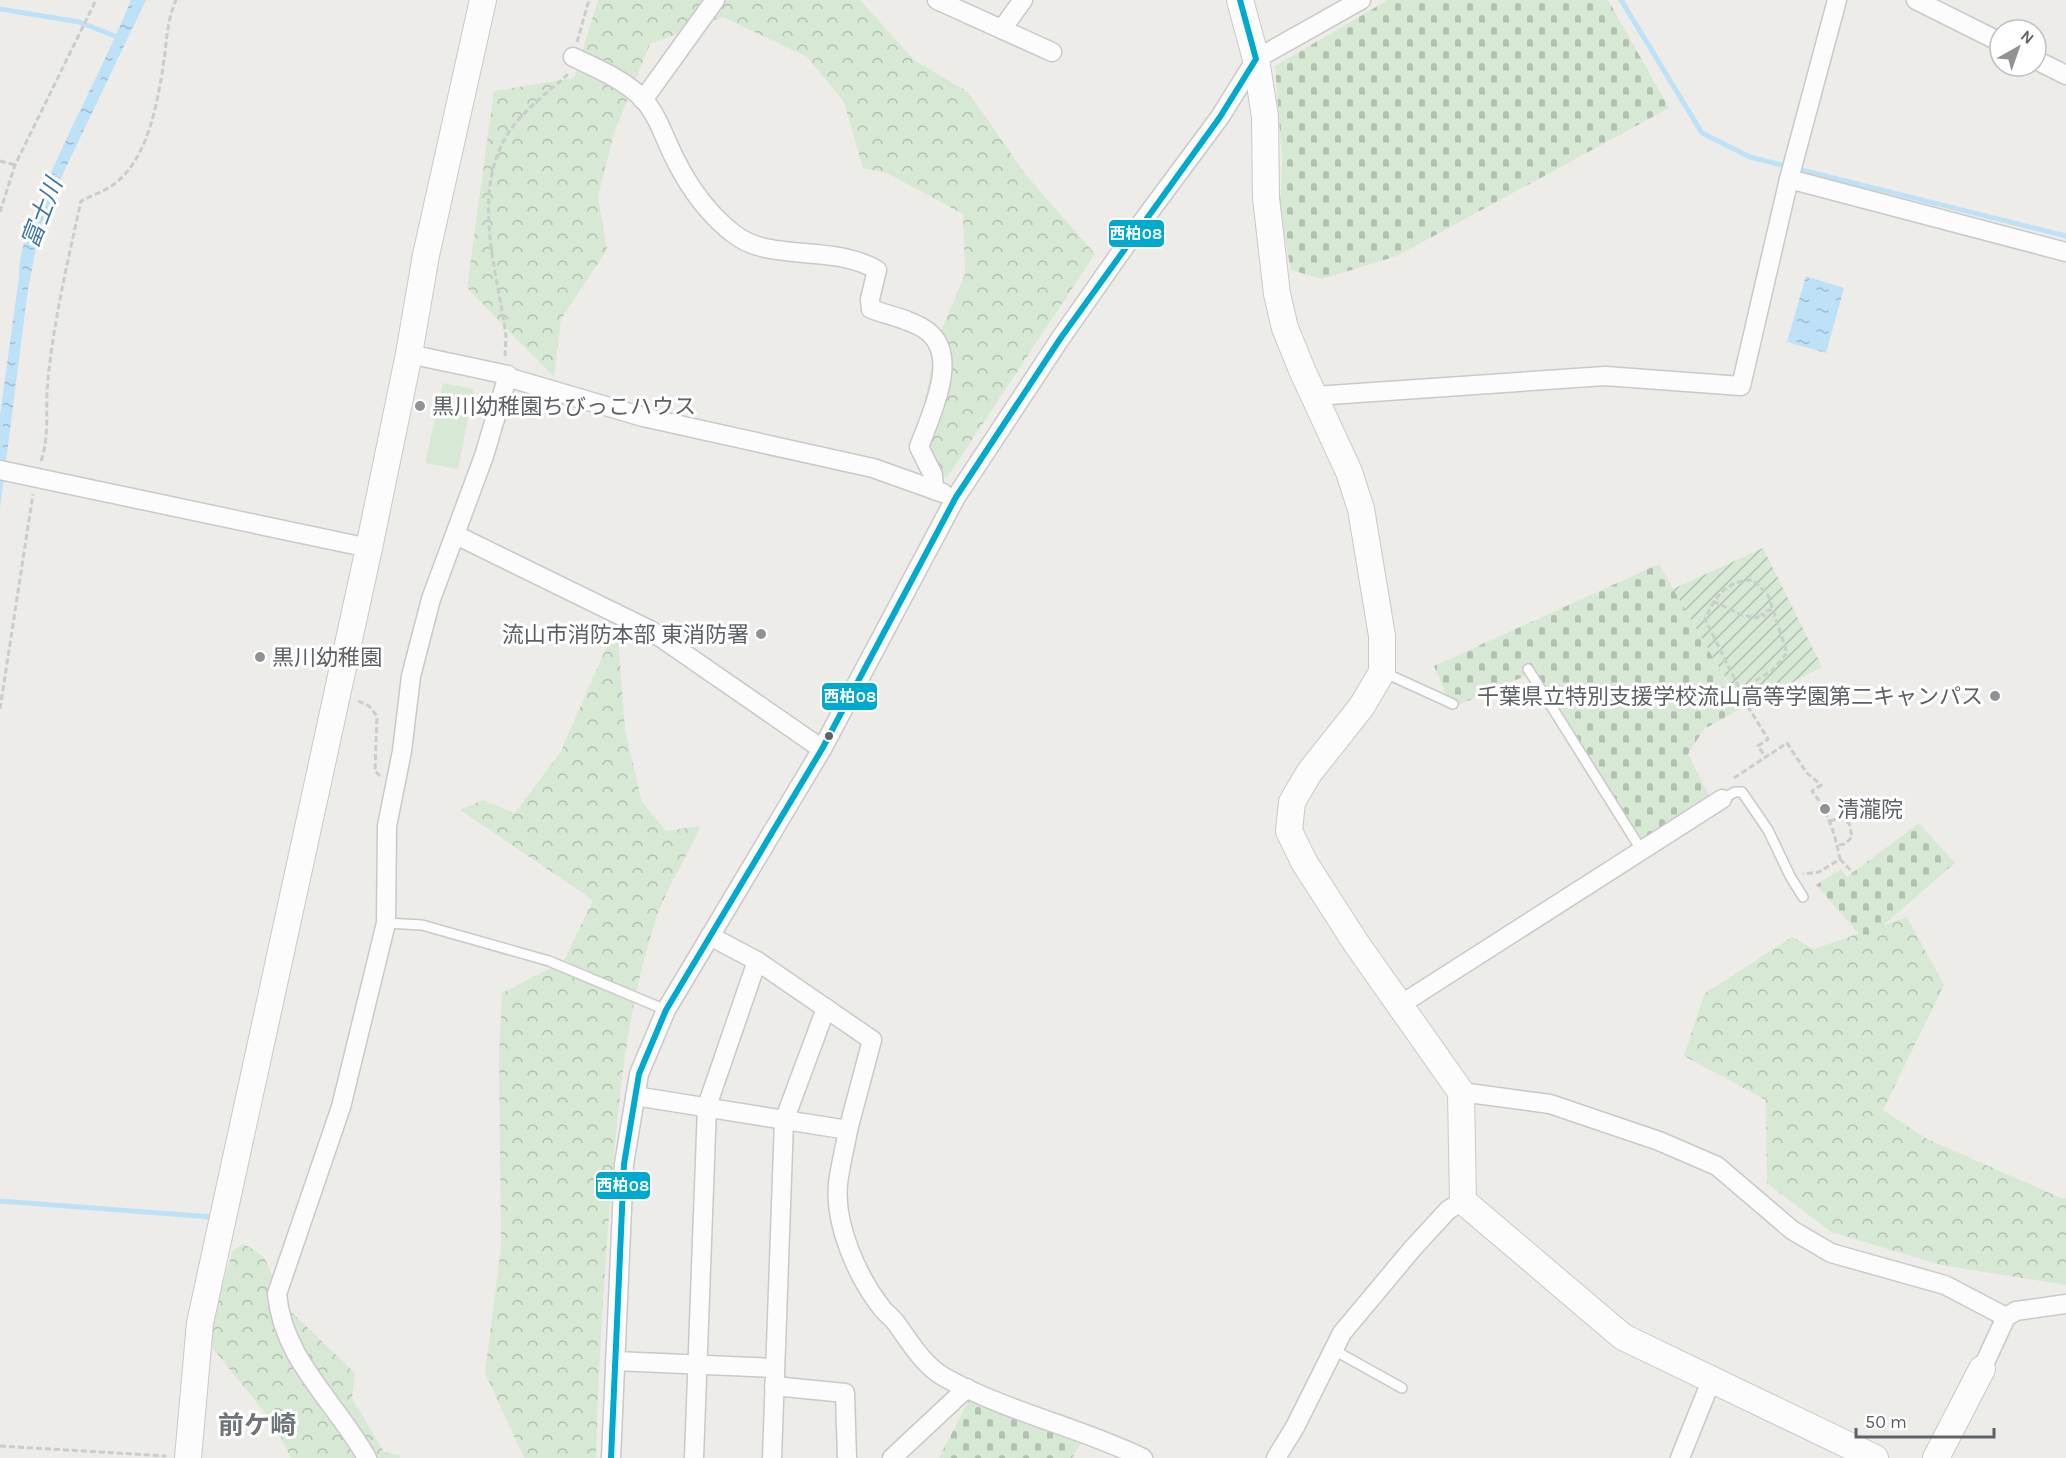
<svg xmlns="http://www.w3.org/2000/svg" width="2066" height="1458" font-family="Karla,'Noto Sans JP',sans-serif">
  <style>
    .forest { fill: url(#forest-crowns) }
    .cemetery { fill: url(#cemetery-stones) }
    .garden { fill: url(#garden-furrows) }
    .pitch { fill: #d7e9d4 }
    .water { fill: url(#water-ripples) }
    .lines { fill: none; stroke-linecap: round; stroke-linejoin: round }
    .stream { stroke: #bde1f7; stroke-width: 5 }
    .lane-casing { stroke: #c9c9c9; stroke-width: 12 }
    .street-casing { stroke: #c9c9c9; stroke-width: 21 }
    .secondary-casing { stroke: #c9c9c9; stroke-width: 28 }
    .path { stroke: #cacecb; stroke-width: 3; stroke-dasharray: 6 3; stroke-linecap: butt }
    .lane { stroke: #fcfcfc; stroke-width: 9 }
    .street { stroke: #fcfcfc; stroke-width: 18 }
    .secondary { stroke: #fcfcfc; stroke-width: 26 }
    .bus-1-casing { stroke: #fff; stroke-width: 10 }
    .bus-1 { stroke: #00a9ce; stroke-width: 6 }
    .poi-dot { fill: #909294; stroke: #fff; stroke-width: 2 }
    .bus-dot { fill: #5e6266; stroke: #fff; stroke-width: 2 }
    .labels { text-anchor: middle; stroke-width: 6; stroke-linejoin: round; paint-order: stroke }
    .poi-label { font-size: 22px; fill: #5e6266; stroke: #fff; text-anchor: start }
    .water-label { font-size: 24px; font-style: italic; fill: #4177a7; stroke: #fff }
    .quarter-label { font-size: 26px; font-weight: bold; fill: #6f7478; stroke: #fff }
    .line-badge { stroke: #fff; stroke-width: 2 }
    .badge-label { font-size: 16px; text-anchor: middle; font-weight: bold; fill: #fff }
  </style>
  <defs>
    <pattern id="forest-crowns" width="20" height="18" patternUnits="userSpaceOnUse" patternTransform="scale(1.5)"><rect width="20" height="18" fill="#d7e9d4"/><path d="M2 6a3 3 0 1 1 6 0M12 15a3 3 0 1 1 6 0" fill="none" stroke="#b2c0b0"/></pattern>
    <pattern id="cemetery-stones" width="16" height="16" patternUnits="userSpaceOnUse" patternTransform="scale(1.5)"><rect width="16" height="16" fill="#d7e9d4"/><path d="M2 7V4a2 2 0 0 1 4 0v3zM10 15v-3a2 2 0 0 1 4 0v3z" fill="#b2c0b0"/></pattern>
    <pattern id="garden-furrows" width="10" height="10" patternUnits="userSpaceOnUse" patternTransform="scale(1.5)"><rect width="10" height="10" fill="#d7e9d4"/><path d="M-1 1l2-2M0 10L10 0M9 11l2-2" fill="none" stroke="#b2c0b0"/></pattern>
    <pattern id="water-ripples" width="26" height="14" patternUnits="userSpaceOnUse" patternTransform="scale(1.5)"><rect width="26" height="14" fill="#bde1f7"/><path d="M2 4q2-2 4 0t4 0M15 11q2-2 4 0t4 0" fill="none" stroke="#9dbacc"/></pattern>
  </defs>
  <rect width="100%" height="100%" fill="#eeece8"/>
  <g class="forest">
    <path d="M598,0H860L914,60L968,92L1026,175L1095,254L946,479L917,437L938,338L965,274L963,214L887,173L863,168L844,102L807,57L723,17L650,44L614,133L598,196L607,250L561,319L554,377L467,288L494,91L574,78Z"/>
    <path d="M617,623L625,729L642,802L666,831L701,826C687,856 668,886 657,916C627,1005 619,1097 611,1190C604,1279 598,1368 596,1458H524L485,1373L501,1247L499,1055L502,993L564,961L593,900L460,810L483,800L515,813L561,751Z"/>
    <path d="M1907,917L1944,985L1883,1110L1927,1139L2061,1198H2066V1285L1941,1265L1831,1232L1767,1183L1766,1100L1684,1056L1704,994L1792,937L1814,949Z"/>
    <path d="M244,1244L264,1257L288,1309L355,1373L352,1398L384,1452L400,1455V1458H291L275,1425L211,1346L216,1306L233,1250Z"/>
  </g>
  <g class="cemetery">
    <path d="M1388,0H1608L1669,108L1397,256L1322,279L1291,270L1280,214L1282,159L1275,66Z"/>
    <path d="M1659,564L1742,708L1704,729L1688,754L1711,799L1632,846L1527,675L1452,708L1434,666Z"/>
    <path d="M1919,823L1955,863L1865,941L1816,885L1841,869L1847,877Z"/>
    <path d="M970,1398L1082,1442L1072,1458H939Z"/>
  </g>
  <path class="garden" d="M1763,548L1822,667L1743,708L1673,589Z"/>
  <path class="pitch" d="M443,383L474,389L458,469L425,463Z"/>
  <g class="water">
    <path d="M131,0H146L57,186L38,238L28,289L0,508V415L19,277C19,249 29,229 39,202C66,133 103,69 131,0Z"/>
    <path d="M1806,276L1844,288L1826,353L1787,342Z"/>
  </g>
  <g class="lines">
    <g class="stream">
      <path d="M1621,0L1702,133L1750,157L2066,236"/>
      <path d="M0,9L79,22L120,38"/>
      <path d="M0,1201L212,1217"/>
    </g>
    <defs>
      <g id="lane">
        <path d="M1528,669L1642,851"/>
        <path d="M1385,673L1453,704"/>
        <path d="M1722,799L1735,792H1742L1768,830L1790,876L1803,897"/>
        <path d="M386,923L422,925L549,961L666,1010"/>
        <path d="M1332,1349L1402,1388"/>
      </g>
      <g id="street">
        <path d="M937,0L1052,52"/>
        <path d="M1916,0L2000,42"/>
        <path d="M1002,29L1023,0"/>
        <path d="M573,57C596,68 625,80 643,99C658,115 665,140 675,159C689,187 709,215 734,234C771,263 830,243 877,270L870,299L871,309C887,315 913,320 927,331C961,356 930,416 919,447L933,475L934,490"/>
        <path d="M2036,60L2066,75"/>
        <path d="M643,100L715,0"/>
        <path d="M1789,179L2066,252"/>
        <path d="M507,377L643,417L873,468L943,493"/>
        <path d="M1315,396L1605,376L1741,386L1789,179L1837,0"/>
        <path d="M0,470L369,548"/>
        <path d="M456,535L650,630L822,749"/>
        <path d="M1400,1005L1722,799"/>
        <path d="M1461,1092L1550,1104L1659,1141L1717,1166L1792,1230L1831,1253L1945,1285L2006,1317"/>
        <path d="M635,1096L848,1130L872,1040L757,961L710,936"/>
        <path d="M848,1130C845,1148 840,1166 838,1184C834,1224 857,1276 881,1307C885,1313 892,1317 896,1323C910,1342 923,1365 944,1377C1007,1412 1079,1427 1143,1458"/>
        <path d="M615,1361L775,1368"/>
        <path d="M1982,1369L2006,1317L2016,1311L2066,1304"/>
        <path d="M774,1386L845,1393L847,1458"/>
        <path d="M367,1458C336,1402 283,1360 277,1294L341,1107L386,923L387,826L402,751L411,676L431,599L484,456L508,375L409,354"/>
        <path d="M611,1458L624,1164L639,1074L666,1010L822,749L956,497L1060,339L1142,222L1220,117L1256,59L1361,0"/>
        <path d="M694,1458L707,1106L757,961"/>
        <path d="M772,1458L784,1121L826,1008"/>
        <path d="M892,1458L967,1388"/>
        <path d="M1276,1458L1295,1427L1342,1333L1413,1248L1448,1210L1463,1201"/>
        <path d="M1680,1458L1711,1381"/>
      </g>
      <g id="secondary">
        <path d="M1240,0L1256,59L1265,117L1266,198L1277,294L1285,328L1302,370L1349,472L1361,509L1382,636V672L1362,706L1309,773L1292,802L1289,831L1304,862L1356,943L1461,1092L1463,1201L1623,1337L1875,1458"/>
        <path d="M188,1458L200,1323L369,548L409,354L426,255L483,0"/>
        <path d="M1936,1458L1982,1369"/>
      </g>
    </defs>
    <use href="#lane" class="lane-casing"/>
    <use href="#street" class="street-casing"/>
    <use href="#secondary" class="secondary-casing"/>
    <g class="path">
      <path d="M577,42L589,0"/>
      <path d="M0,161L15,165"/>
      <path d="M0,212L15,165L96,0"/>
      <path d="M505,356L506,336C497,270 469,189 511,129C526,108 550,91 568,74"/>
      <path d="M41,461C50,435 45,406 48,379C54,319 68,260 81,201C93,195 108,190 118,181C148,155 157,105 163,67C167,43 166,23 176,0"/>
      <path d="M1713,601L1742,615L1757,618L1761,613L1764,616L1768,610L1774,611"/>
      <path d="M1740,690L1773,670L1787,653L1768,595L1753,580C1727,580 1715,597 1705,619L1750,710L1768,739L1758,746L1766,758"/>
      <path d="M358,701L369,706L377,716L375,771L380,776"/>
      <path d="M0,709L33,494"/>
      <path d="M1734,778L1787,743L1806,772L1821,785L1812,791C1828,811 1835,834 1840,859L1819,872L1803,874"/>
      <path d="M1830,821L1839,818L1849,823L1852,837L1845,844L1838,845"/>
      <path d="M1840,859L1855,875"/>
      <path d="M0,1446L166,1456"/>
    </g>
    <use href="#lane" class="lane"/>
    <use href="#street" class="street"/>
    <use href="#secondary" class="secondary"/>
    <defs>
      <path id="bus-1" d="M611,1458L624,1164L639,1074L666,1010L822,749L956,497L1060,339L1220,117L1256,59L1240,0"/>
    </defs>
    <use href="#bus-1" class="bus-1-casing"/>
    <use href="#bus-1" class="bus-1"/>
  </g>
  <g class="poi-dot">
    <circle cx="420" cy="406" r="6"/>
    <circle cx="761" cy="634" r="6"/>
    <circle cx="260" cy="657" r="6"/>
    <circle cx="1995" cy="696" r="6"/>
    <circle cx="1825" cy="809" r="6"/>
  </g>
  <circle class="bus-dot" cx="829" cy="736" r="5"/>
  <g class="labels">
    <g class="poi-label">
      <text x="432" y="414">黒川幼稚園ちびっこハウス</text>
      <text x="749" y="642" text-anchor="end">流山市消防本部 東消防署</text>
      <text x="272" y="665">黒川幼稚園</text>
      <text x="1983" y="704" text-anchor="end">千葉県立特別支援学校流山高等学園第二キャンパス</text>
      <text x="1837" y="817">清瀧院</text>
    </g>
    <g class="water-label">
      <text transform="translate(42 213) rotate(-69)" y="8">富士川</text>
    </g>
    <g class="quarter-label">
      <text x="257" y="1434">前ケ崎</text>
    </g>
  </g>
  <g class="line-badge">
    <rect x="1108" y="219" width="57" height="29" rx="6" fill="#00a9ce"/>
    <rect x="821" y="682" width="57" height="29" rx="6" fill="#00a9ce"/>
    <rect x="595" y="1171" width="56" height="29" rx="6" fill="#00a9ce"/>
  </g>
  <g class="badge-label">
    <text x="1136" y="239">西柏08</text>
    <text x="850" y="702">西柏08</text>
    <text x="623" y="1191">西柏08</text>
  </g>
  <g transform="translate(2018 48) rotate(40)"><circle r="28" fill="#ffffff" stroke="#bfc0c2" stroke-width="1.5"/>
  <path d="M0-4.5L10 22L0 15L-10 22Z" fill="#909294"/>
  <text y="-9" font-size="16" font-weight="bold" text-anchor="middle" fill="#5e6266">N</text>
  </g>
  <path d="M1856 1428v9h138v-9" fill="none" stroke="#5e6266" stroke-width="3"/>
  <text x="1865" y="1428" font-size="18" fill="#5e6266" stroke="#ffffff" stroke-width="4.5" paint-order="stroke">50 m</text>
</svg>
